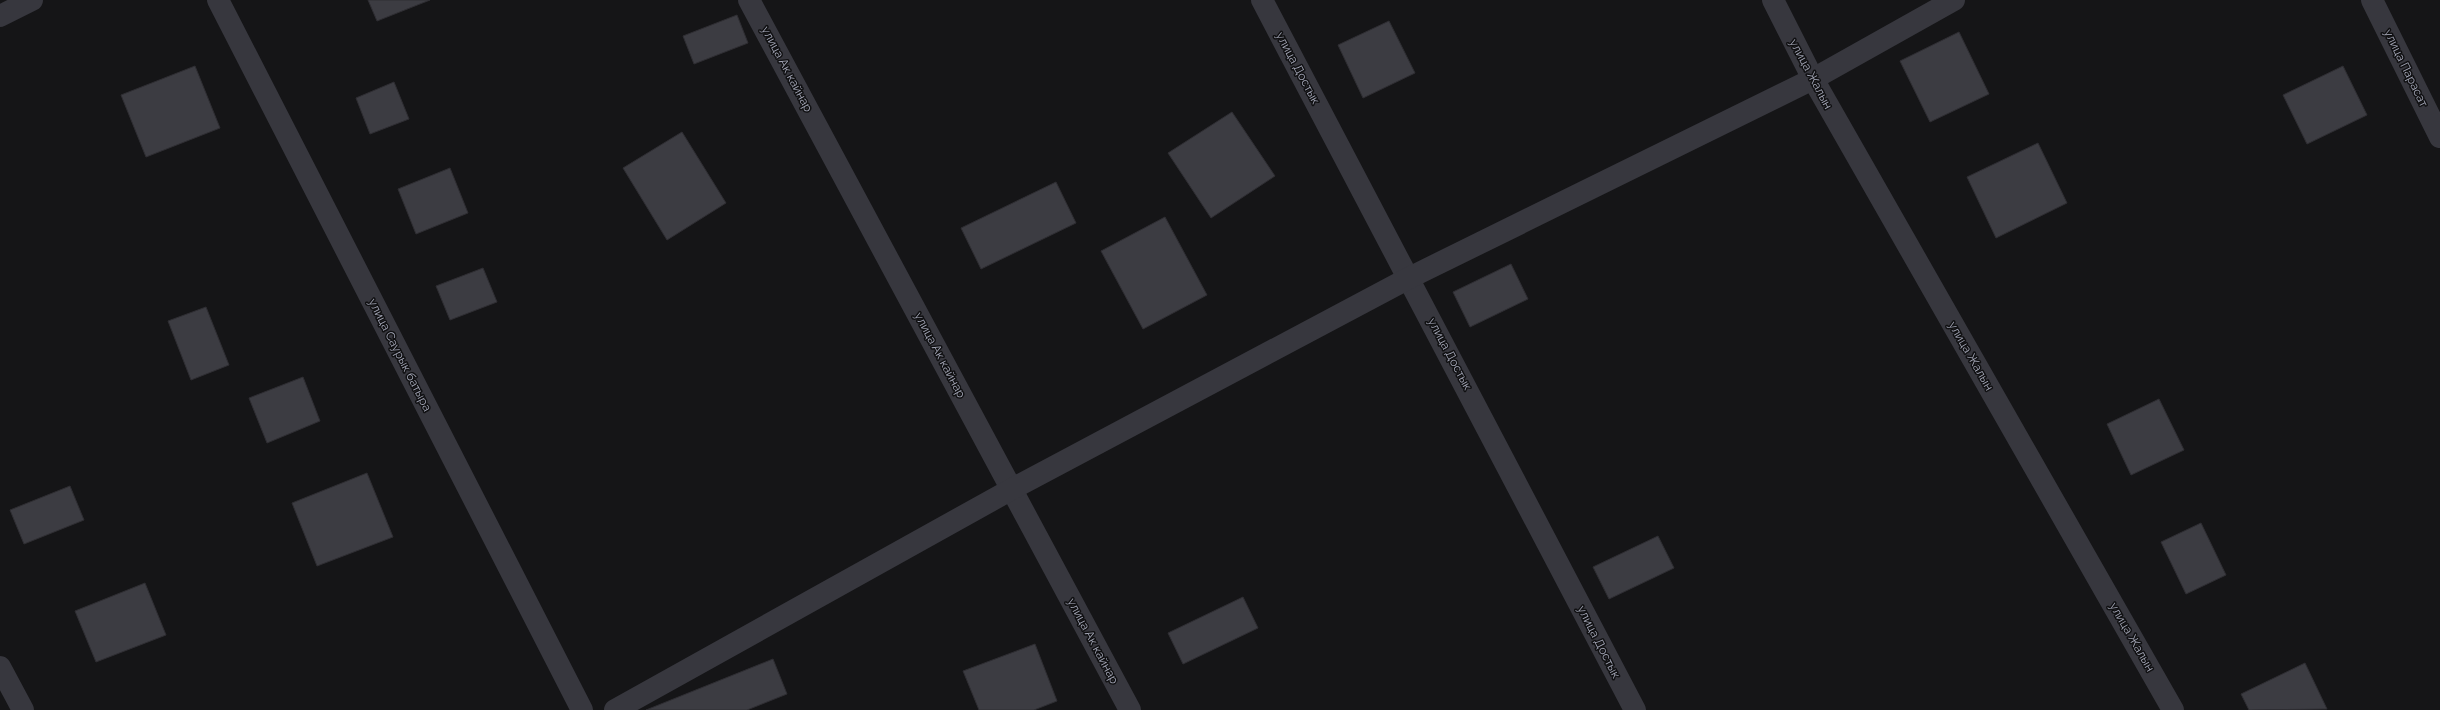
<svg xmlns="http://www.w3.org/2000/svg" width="2440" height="710" font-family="Raleway,sans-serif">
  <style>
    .building { fill: #3c3c42; stroke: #2f2e33 }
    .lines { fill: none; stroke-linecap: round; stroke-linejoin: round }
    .minor { stroke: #37373e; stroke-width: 22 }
    .labels { text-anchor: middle; stroke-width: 3; stroke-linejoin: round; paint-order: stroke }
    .street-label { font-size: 12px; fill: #a5a8b8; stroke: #101012 }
  </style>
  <rect width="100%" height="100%" fill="#151517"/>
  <g class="building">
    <path d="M368,0H430L377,21Z"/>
    <path d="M737,15L748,43L694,64L683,36Z"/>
    <path d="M1389,21L1415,73L1363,98L1338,45Z"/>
    <path d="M1959,32L1989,94L1930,122L1900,61Z"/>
    <path d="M195,66L220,128L146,157L121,95Z"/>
    <path d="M2343,66L2367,115L2307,144L2283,95Z"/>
    <path d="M394,82L409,119L370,134L356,98Z"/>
    <path d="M1232,112L1275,176L1211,218L1168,153Z"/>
    <path d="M682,132L726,203L667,240L623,168Z"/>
    <path d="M2038,143L2067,203L1996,238L1967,177Z"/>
    <path d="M450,168L468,213L416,234L398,189Z"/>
    <path d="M1056,182L1076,223L981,269L961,228Z"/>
    <path d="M1165,217L1207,295L1143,329L1101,251Z"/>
    <path d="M1511,264L1528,299L1470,327L1453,292Z"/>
    <path d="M483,268L497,302L450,320L436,286Z"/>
    <path d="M206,307L229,365L191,380L168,321Z"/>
    <path d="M303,377L320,421L267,443L249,398Z"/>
    <path d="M2159,399L2184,450L2131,475L2107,424Z"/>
    <path d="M367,473L393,537L317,566L292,503Z"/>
    <path d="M70,486L84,520L24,544L10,510Z"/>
    <path d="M2201,523L2226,575L2186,594L2161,542Z"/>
    <path d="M1658,536L1674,568L1609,599L1593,567Z"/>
    <path d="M145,583L166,635L96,662L75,611Z"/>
    <path d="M1243,597L1258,628L1183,664L1168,633Z"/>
    <path d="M1035,644L1057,701L1034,710H979L963,671Z"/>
    <path d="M773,659L787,694L747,710H646Z"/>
    <path d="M2305,663L2327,709L2249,710L2241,694Z"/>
  </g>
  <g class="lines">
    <g class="minor">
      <path d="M218,0L582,710"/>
      <path d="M749,0L1130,710"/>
      <path d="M1262,0L1635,710"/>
      <path d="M1773,0L1813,79L2173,710"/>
      <path d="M2372,0L2440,137"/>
      <path d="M0,16L32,0"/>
      <path d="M0,667L23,710"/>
      <path d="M615,710L1012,489L1409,278L1813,79L1954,0"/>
    </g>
  </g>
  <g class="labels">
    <g class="street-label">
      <text transform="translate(1298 68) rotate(62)" y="4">улица Достык</text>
      <text transform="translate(2406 68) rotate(64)" y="4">улица Парасат</text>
      <text transform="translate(787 69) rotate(62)" y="4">улица Ак кайнар</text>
      <text transform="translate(1811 74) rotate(62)" y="4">улица Жалын</text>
      <text transform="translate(1450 354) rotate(62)" y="4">улица Достык</text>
      <text transform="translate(400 355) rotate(63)" y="4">улица Саурык батыра</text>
      <text transform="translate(940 355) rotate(62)" y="4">улица Ак кайнар</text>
      <text transform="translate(1971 356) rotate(60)" y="4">улица Жалын</text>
      <text transform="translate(2132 637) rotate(60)" y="4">улица Жалын</text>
      <text transform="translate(1093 641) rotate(62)" y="4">улица Ак кайнар</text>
      <text transform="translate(1599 642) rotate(63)" y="4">улица Достык</text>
    </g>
  </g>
</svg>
